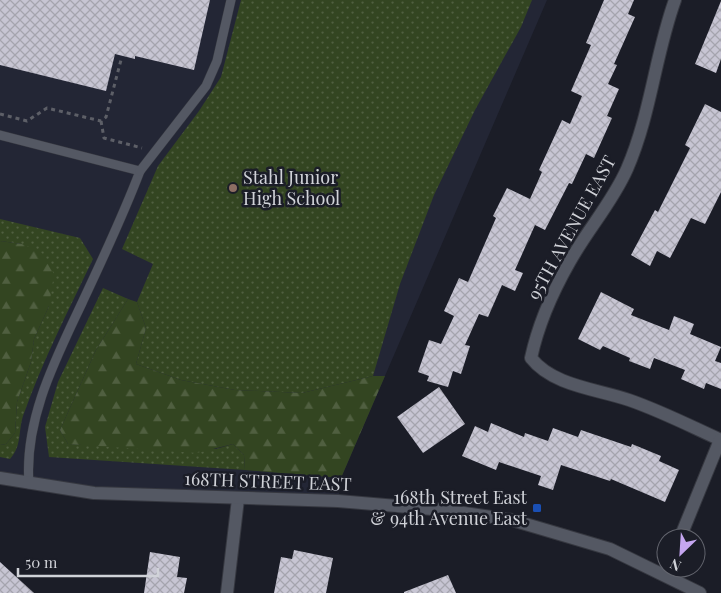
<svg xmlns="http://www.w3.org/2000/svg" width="721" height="593" font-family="'Playfair Display',serif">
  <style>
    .built { fill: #232635 }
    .green { fill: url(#green-dots) }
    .forest { fill: url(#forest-firs) }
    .building { fill: url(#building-cross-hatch) }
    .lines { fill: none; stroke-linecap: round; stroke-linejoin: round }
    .lane-casing { stroke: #363840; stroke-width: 10 }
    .street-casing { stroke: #363840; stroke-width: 14 }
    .secondary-casing { stroke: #363840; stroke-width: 14 }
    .path { stroke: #5d5f67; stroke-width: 3; stroke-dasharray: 4 4; stroke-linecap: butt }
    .lane { stroke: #545863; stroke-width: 9 }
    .street { stroke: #545863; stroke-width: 12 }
    .secondary { stroke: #545863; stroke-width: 12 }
    .education-dot { fill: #8d6e63; stroke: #1b1d27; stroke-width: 2 }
    .transit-dot { fill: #1a4fb4; stroke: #1b1d27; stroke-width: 2 }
    .labels { text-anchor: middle; stroke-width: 5; stroke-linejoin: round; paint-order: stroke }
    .poi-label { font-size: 18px; fill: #d0d2d8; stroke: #1b1d27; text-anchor: start }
    .street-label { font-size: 18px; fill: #d0d2d8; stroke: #1b1d27 }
  </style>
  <defs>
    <pattern id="green-dots" width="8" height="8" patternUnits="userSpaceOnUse" patternTransform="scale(1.25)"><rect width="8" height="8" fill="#334521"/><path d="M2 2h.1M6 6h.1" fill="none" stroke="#505f40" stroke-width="1.8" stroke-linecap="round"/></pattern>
    <pattern id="forest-firs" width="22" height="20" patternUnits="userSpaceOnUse" patternTransform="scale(1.25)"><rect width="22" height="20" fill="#334521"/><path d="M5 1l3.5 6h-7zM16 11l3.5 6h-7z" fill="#505f40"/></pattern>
    <pattern id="building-cross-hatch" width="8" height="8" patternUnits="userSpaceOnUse" patternTransform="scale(1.25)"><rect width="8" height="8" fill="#c7c5d3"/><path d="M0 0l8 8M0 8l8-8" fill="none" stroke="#a5a4ae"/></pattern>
  </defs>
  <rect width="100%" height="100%" fill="#1b1d27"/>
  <path class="built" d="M0,0H547L341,478L338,501L175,496L0,478Z"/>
  <g class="green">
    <path d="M241,0H532L521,27L475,110L434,195L400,284L373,376L302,393L235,390L181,380L136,364L146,328L137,302L153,264L122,249L158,166L199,111L221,77Z"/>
    <path d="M0,219L80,238L93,259C68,311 42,362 23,416C18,432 22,446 10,459L0,457V445L6,444L15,433L17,402L31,362L34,339L49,306L22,244L0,241Z"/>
    <path d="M103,288L128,299L96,350L60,430L68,444L216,449L233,444L244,455L245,470L49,457L45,427L58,382Z"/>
  </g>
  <g class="forest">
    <path d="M0,241L22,244L42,253L54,274L49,306L34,339L31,362L17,402L15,433L6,444L0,445Z"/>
    <path d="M128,299L137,302L146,328L136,364L181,380L235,390L302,393L373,376H385L341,478L245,470L244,455L233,444L197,453L68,444L60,430L96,350Z"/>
  </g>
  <g class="building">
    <path d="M0,0H210L194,70L135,56V59L115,54L106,91L0,65Z"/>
    <path d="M604,0H634L628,14L635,17L614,64L617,65L608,84L619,89L607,116L612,118L594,158L586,154L572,184L569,183L545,230L535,225L515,270L523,273L515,291L502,285L488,317L479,314L465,345L470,346L461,374L453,371L448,387L427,381L429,376L418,372L429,340L441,344L454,316L444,311L459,278L468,282L496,218L493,216L507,188L530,199L542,172L539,170L562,120L570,124L582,96L571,91L591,45L586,43Z"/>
    <path d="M721,1V59L716,73L695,64Z"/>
    <path d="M705,104L721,112V192L705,224L691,218L670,258L657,251L650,266L631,255L655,210L658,212L690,148L685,145Z"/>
    <path d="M601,292L634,309L631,315L669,330L674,316L694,324L690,334L721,347L715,361L721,363V389L706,383L704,389L681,379L685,370L654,358L650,369L629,361L630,358L603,346L600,350L578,339Z"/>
    <path d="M439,387L465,424L423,453L397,417Z"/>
    <path d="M491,423L524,437L525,433L548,441L553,428L578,437L581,430L631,447L632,444L661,456L659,461L679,470L665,502L611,479L610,481L561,465L553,490L538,485L541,476L499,462L496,470L462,456L475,426L488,432Z"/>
    <path d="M294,550L333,558L326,593H274L281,557L292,559Z"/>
    <path d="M150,552L180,557L177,577L187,578L184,593H144Z"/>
    <path d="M0,562L34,593H0Z"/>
    <path d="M448,575L456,593H404V592Z"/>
  </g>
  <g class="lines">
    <defs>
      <g id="lane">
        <path d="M0,135L140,171C123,216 102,260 82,303C55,360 24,420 29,484"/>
        <path d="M140,171L206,86L217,61L231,0"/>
      </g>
      <g id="street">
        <path d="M675,0C655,55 651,114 627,169C612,203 587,230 569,263C552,293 538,325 531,358C553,386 597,389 629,400C661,411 690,426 721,440"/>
        <path d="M680,538L720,440"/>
        <path d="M227,593L238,499"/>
      </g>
      <path id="secondary" d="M0,478L94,493L338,501L444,510L512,520L610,549L700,593"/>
    </defs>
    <use href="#lane" class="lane-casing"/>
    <use href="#street" class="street-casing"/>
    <use href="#secondary" class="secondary-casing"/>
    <g class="path">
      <path d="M0,114L27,121L47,108L101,121L106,117L121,60"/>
      <path d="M101,121L104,138L142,148"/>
    </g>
    <use href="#lane" class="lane"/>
    <use href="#street" class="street"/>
    <use href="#secondary" class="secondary"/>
  </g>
  <circle class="education-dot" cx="233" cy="188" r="5"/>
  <rect class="transit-dot" x="532" y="503" width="10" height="10" rx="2.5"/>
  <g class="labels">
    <g class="poi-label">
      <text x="243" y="184">Stahl Junior<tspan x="243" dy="21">High School</tspan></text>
      <text x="527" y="504" text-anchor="end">168th Street East<tspan x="527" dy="21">&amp; 94th Avenue East</tspan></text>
    </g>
    <g class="street-label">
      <text transform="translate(572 228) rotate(-61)" y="6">95TH AVENUE EAST</text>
      <text transform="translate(268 482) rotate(2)" y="6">168TH STREET EAST</text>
    </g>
  </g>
  <g transform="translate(681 553) rotate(205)"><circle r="24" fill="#1b1d27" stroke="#63656e"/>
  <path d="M0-4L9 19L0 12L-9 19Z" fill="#c5a6f0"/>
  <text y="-8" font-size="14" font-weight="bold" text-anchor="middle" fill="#d0d2d8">N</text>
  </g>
  <path d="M18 568v8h140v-8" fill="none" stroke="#d0d2d8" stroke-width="2.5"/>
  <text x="25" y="568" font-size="15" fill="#d0d2d8" stroke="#1b1d27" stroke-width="4" paint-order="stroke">50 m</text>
</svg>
